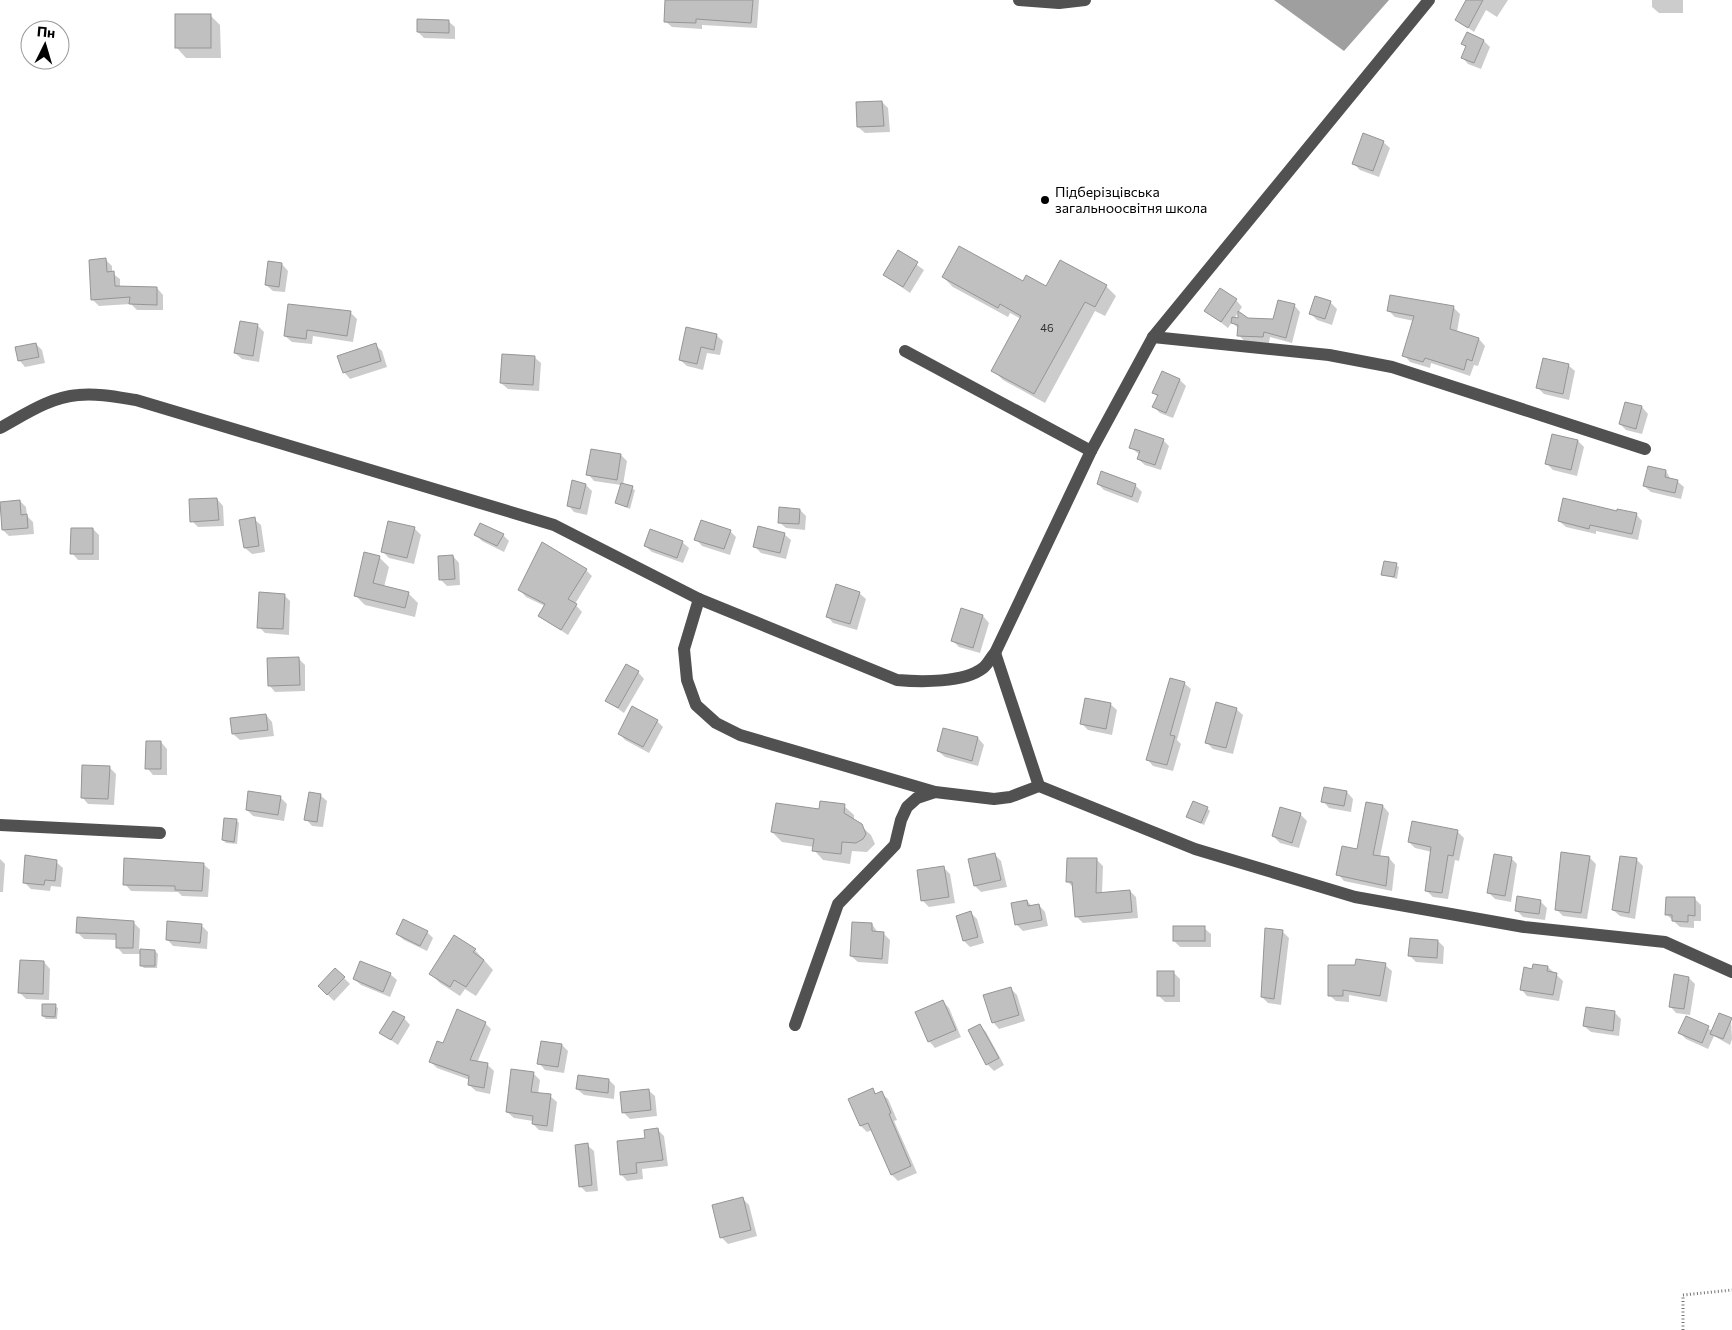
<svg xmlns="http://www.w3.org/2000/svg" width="1732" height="1330" font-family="Commissioner,sans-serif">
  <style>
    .water { fill: #9f9f9f }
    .shadow { fill: #0003 }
    .building { fill: #c0c0c0; stroke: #959595 }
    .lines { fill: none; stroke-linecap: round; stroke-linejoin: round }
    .path { stroke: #737373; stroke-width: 3; stroke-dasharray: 1 2.5; stroke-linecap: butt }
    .minor { stroke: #515151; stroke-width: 12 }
    .poi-dot { fill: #000; stroke: #fff; stroke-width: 2 }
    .labels { text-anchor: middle; stroke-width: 4; stroke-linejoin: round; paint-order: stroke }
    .number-label { font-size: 11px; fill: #303030 }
    .poi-label { font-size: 14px; fill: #000; stroke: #fff; text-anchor: start }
  </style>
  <rect width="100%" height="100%" fill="#fff"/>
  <path class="water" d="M1274,0H1389L1344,51Z"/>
  <g class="shadow">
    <path d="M666,0H759L757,28L702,25V29L672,27L665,21Z"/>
    <path d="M1472,0H1508L1497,17L1486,10L1474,32L1457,20Z"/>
    <path d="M1652,0H1683V13H1659L1652,7Z"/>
    <path d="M210,15L220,25L221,58H186L177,48Z"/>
    <path d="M448,21L455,27V39L424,38L418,32Z"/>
    <path d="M1467,34L1484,41L1490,47L1481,69L1468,64L1462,57L1466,48L1463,44Z"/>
    <path d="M882,102L888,108L890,132L865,133L858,127Z"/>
    <path d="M1383,142L1390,148L1379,177L1360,170L1354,164Z"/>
    <path d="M899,252L924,270L910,293L884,275Z"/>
    <path d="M106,260L112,266V273L120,279V287L157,288L163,295V310H137L131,304L99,306L92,299Z"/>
    <path d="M282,264L288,271L285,292L273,291L266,285Z"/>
    <path d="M943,277L1023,283L1046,287L1106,286L1116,296L1105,316L1095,311L1045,403L1003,380L993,370L1021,319L1010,313L1008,317L953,287Z"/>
    <path d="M1236,300L1242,307L1234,319L1274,320L1294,305L1300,312L1292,343L1270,337L1269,343L1245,342L1239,335V329L1232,322L1228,328L1206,311Z"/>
    <path d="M1330,302L1337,309L1332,325L1317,320L1310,313Z"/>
    <path d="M1454,308L1460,314L1457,332L1479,339L1485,346L1478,366L1474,365L1470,376L1431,363L1430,368L1410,362L1404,355L1414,321L1395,317L1389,311Z"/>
    <path d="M350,312L357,319L353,342L313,336L312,344L292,342L285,336Z"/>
    <path d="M258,326L264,332L259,362L242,359L235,353Z"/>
    <path d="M716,335L723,341L720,355L707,353L703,370L687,366L680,360Z"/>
    <path d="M36,344L42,350L45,363L25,367L19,360Z"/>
    <path d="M375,345L382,351L387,367L350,379L344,372Z"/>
    <path d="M534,357L541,363L539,391L508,389L501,383Z"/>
    <path d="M1568,365L1575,371L1569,400L1544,394L1538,388Z"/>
    <path d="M1162,372L1180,380L1186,386L1173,418L1160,413L1154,407L1158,397L1154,393Z"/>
    <path d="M1642,407L1648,414L1642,434L1626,430L1620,424Z"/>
    <path d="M1163,440L1169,446L1161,470L1145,465L1138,459L1140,455L1130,447Z"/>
    <path d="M1578,441L1584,447L1577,476L1553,470L1547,464Z"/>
    <path d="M621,455L627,461L623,485L635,490L630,509L616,503L621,485L594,481L588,474Z"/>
    <path d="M1666,471L1671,480L1677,481L1684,487L1681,499L1651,492L1644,486Z"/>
    <path d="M1102,473L1136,486L1142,492L1138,503L1104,490L1098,484Z"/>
    <path d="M586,485L592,491L587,515L574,512L568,505Z"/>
    <path d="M217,499L223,506L224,526L198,527L192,521Z"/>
    <path d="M20,501L26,507L27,516L33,522L34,534L9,536L3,530Z"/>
    <path d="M800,510L806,516L805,530L786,528L779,522Z"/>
    <path d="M1618,513L1636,514L1642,521L1638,540L1596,531V534L1566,527L1559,521Z"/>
    <path d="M254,519L261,525L265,552L252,554L245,548Z"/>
    <path d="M414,528L421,535L414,564L389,558L382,551Z"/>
    <path d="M93,529L99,535V560H78L72,553Z"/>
    <path d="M730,531L736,537L730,555L702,546L696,539Z"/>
    <path d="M784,534L791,540L786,559L761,553L755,547Z"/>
    <path d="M476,535H503L509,541L504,552L482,541Z"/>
    <path d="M682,542L689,548L683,563L652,552L645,546Z"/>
    <path d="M453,556L459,563L460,585L447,586L440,579Z"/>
    <path d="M379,557L389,567L384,587L408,593L418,603L415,617L365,605L355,595Z"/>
    <path d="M1396,565L1399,567L1397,579L1382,574Z"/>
    <path d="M586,570L592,576L575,604L582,612L568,635L539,616L545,606L526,597L520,590Z"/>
    <path d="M859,593L866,599L857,630L833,623L827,616Z"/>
    <path d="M284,595L290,601L289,635L265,633L259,627Z"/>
    <path d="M962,610L983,616L989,623L980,653L959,647L952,640Z"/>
    <path d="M299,659L305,665V691L275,692L269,685Z"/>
    <path d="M638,672L644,679L624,713L607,701Z"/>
    <path d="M1184,683L1191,689L1177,740L1181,744L1173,771L1153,766L1147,759Z"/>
    <path d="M1110,704L1117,710L1112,735L1088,730L1082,724Z"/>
    <path d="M1236,709L1243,715L1233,754L1213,749L1206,742Z"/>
    <path d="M266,715L272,722L274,736L240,740L233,734Z"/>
    <path d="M657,721L663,727L649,753L625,740L619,733Z"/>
    <path d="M944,729L978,738L984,745L978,766L945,757L938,751Z"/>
    <path d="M161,742L167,749V775H153L147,768Z"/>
    <path d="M109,767L116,774L114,805L88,804L82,797Z"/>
    <path d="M1347,792L1353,799L1351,812L1329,808L1323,801Z"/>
    <path d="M320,795L327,801L323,827L312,826L306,819Z"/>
    <path d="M280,797L287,804L284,821L253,816L247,810Z"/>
    <path d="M844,806L854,815V820L871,835L875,844L867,852L852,851L850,864L823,860L814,850V847L782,842L772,832L820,811Z"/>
    <path d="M1383,806L1389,813L1380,857L1389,858L1395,865L1392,891L1344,881L1338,874L1358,850Z"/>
    <path d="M1207,808L1210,811L1204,825L1188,817Z"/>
    <path d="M1300,814L1307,821L1299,848L1280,843L1273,836Z"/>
    <path d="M236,820L239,823L237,844L226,843L223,840Z"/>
    <path d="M1457,831L1464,838L1459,861L1455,860L1448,899L1433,897L1426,890L1432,852L1415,848L1409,842Z"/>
    <path d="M995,855L1001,861L1007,887L981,892L975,886Z"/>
    <path d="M1589,857L1596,864L1587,919L1563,916L1557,910Z"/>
    <path d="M1511,858L1517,864L1511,902L1495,899L1489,893Z"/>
    <path d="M0,859L5,864L3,892H0Z"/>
    <path d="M1636,859L1643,866L1635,919L1620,916L1613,910Z"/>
    <path d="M1097,860L1103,866L1102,893L1130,891L1136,897L1138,918L1083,923L1076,916L1074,888L1067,881Z"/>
    <path d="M56,862L63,868L61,887L51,886L50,891L31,889L25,883Z"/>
    <path d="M203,864L210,870L208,897L182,896L178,892L131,891L125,884Z"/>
    <path d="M944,868L950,874L955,903L929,907L922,900Z"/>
    <path d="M1695,899L1701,905V921H1694V928L1680,927L1666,914Z"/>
    <path d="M1027,901L1032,906L1039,905L1045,912L1048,926L1023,931L1016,924Z"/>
    <path d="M1540,901L1547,908L1545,920L1523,917L1516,910Z"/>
    <path d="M971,913L977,919L984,943L970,947L964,941Z"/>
    <path d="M134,923L140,929L139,950L155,951L158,954L157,968H144L141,965V954H123L117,947V940L84,939L78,933Z"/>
    <path d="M872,924L878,933H883L890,940L888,964L858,962L851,956Z"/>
    <path d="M202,926L208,932L207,949L173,946L167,939Z"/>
    <path d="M1204,928L1211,934V947H1180L1174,941Z"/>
    <path d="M1282,931L1289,938L1281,1005L1268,1003L1262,997Z"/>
    <path d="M427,932L433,938L427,951L404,940L397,934Z"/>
    <path d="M1438,941L1444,947L1443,964L1416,962L1410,956Z"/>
    <path d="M475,950L493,970L476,996L465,989L460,996L440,983L430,973Z"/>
    <path d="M44,962L50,969L49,1000L26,999L19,992Z"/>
    <path d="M1385,965L1392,971L1387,1002L1349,995V1002L1336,1001L1329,995Z"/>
    <path d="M1548,967L1563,981L1559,1001L1527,996L1521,989L1533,970Z"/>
    <path d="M335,969L350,984L334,1001L319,986Z"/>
    <path d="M1173,972L1180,979V1002H1165L1158,995Z"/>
    <path d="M390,974L397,980L390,997L361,985L354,979Z"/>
    <path d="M1689,978L1695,984L1690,1015L1676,1013L1670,1006Z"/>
    <path d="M1010,988L1017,995L1025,1021L999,1029L993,1022Z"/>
    <path d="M943,1002L949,1008L961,1037L935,1048L929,1041Z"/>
    <path d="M55,1006L58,1008L57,1019H46L43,1016Z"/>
    <path d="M1615,1013L1621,1019L1619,1036L1591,1032L1584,1026Z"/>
    <path d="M404,1018L410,1025L398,1045L381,1033Z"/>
    <path d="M1686,1018L1713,1031L1731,1019L1732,1039L1730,1045L1714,1036L1708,1049L1686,1039L1680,1033Z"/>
    <path d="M485,1023L491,1029L477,1063L488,1065L494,1071L490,1094L476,1091L469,1085L470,1080L437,1068L430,1061L444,1045Z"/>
    <path d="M980,1025L986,1032L1004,1065L994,1071L987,1064Z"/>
    <path d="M562,1045L568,1051L564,1073L545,1070L539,1063Z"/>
    <path d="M533,1073L540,1080L538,1094L550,1096L557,1102L553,1132L539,1130L533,1124V1121L514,1118L507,1112Z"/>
    <path d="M609,1080L615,1086L614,1099L584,1095L577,1089Z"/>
    <path d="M648,1090L655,1096L657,1116L630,1119L623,1112Z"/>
    <path d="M872,1090L877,1094L881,1093L888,1099L897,1120L894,1121L917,1173L898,1181L892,1175L872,1130L867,1132L861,1126Z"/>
    <path d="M658,1130L664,1136L668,1166L642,1169L643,1179L627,1181L621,1174L646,1140Z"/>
    <path d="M587,1145L594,1151L598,1191L586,1192L580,1186Z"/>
    <path d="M743,1199L749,1205L757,1236L728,1244L721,1237Z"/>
  </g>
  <g class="building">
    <path d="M665,0H753L751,23L696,19V23L664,22Z"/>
    <path d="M1466,0H1483L1468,28L1455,20Z"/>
    <rect x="175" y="14" width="36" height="34"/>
    <path d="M417,19L449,20V33L417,32Z"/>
    <path d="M1467,32L1484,40L1474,63L1461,58L1466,46L1461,44Z"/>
    <path d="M882,101L884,126L857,127L856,102Z"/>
    <path d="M1363,133L1384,141L1373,171L1352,164Z"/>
    <path d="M959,246L1023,281L1026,275L1046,286L1060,260L1107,285L1095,307L1085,302L1034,394L991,371L1021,316L1000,304L998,308L942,277Z"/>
    <path d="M898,250L918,262L903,287L883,275Z"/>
    <path d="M106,258L107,272L114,271L115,286L157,287V305L129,304L130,297L91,300L89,260Z"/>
    <path d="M268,261L282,263L279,287L265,285Z"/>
    <path d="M1220,288L1237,299L1221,322L1204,311Z"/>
    <path d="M1390,295L1454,306L1450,329L1479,338L1472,361L1467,359L1464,370L1425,358L1423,362L1402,356L1414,316L1387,311Z"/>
    <path d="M1315,296L1331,301L1325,319L1309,314Z"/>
    <path d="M1278,300L1295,304L1286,338L1264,332L1263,337L1237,336L1238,325L1231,323L1232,317L1238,318V311L1248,318L1273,319Z"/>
    <path d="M288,304L351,311L347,336L307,330L306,339L284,336Z"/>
    <path d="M240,321L258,324L253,356L234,353Z"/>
    <path d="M686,327L717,334L714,350L701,347L697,364L679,360Z"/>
    <path d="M36,343L39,357L18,361L15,347Z"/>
    <path d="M376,343L381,361L343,373L337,356Z"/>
    <path d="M502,354L535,356L533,385L500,383Z"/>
    <path d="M1543,358L1569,364L1563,394L1536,388Z"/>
    <path d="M1162,371L1180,379L1166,413L1152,407L1158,395L1152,393Z"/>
    <path d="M1625,402L1642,406L1636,429L1619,424Z"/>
    <path d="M1135,429L1164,439L1155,465L1137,459L1140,451L1129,448Z"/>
    <path d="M1552,434L1578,440L1571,470L1545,464Z"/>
    <path d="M591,449L621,454L617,480L586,475Z"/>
    <path d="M1648,466L1666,470L1665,477L1678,480L1675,493L1643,486Z"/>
    <path d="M1101,471L1136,484L1132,497L1097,484Z"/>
    <path d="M572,480L586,484L580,509L567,506Z"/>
    <path d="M621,483L633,486L627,507L615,503Z"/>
    <path d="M217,498L219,520L190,522L189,499Z"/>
    <path d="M1563,498L1617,511V509L1637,513L1632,534L1590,525L1589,529L1558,521Z"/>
    <path d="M20,500L21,515L27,514L28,528L2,530L0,502Z"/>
    <path d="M779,507L800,509L799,524L778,523Z"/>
    <path d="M255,517L259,546L244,548L239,520Z"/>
    <path d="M701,520L731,530L724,549L694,540Z"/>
    <path d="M388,521L415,527L407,558L381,552Z"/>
    <path d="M480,523L504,534L497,546L474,535Z"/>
    <path d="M758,526L785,533L780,553L753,547Z"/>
    <path d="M71,528H93V554H70Z"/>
    <path d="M650,529L683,541L677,558L644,546Z"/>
    <path d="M542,542L587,569L568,599L577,604L561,630L538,616L545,604L518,590Z"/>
    <path d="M364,552L380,556L373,583L409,592L405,608L354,596Z"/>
    <path d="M453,555L455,579L439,580L438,556Z"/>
    <path d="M1384,561L1397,563L1394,577L1381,575Z"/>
    <path d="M836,584L860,592L850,624L826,617Z"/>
    <path d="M259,592L285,594L283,629L257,628Z"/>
    <path d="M961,608L983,615L973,648L951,641Z"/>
    <path d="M299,657L300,685L268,686L267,658Z"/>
    <path d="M626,664L639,671L618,708L605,701Z"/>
    <path d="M1170,678L1185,682L1170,735L1175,736L1167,765L1146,760Z"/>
    <path d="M1085,698L1111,703L1106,729L1080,724Z"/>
    <path d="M1216,702L1237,708L1226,748L1205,743Z"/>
    <path d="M632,706L658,720L643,747L618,734Z"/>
    <path d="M266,714L268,730L232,734L230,718Z"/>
    <path d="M943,728L978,737L972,761L937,751Z"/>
    <path d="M146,741H161V769H145Z"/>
    <path d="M82,765L110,766L108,799L81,798Z"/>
    <path d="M1324,787L1347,791L1344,806L1321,802Z"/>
    <path d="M248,791L281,796L278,815L246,810Z"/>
    <path d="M309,792L321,794L317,822L304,820Z"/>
    <path d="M820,801L845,804L844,813L862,824L866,834L863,839L856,843L842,842L841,854L812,851L814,839L771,832L776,803L819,809Z"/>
    <path d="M1193,801L1208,807L1201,823L1186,817Z"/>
    <path d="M1366,802L1383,805L1373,855L1389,857L1386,886L1336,875L1342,846L1357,849Z"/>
    <path d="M1280,807L1301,813L1292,843L1272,836Z"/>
    <path d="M224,818L237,819L234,842L222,840Z"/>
    <path d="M1412,821L1458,830L1453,856L1448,855L1442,893L1425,891L1431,847L1408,842Z"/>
    <path d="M1561,852L1590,856L1581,913L1555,910Z"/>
    <path d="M995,853L1001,880L974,886L968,859Z"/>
    <path d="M1494,854L1512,857L1505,896L1487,893Z"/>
    <path d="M25,855L57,860L55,881L45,880L44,885L23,883Z"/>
    <path d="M1620,856L1637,858L1629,913L1612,910Z"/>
    <path d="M124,858L204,863L202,891L175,890V886L123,885Z"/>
    <path d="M1067,858H1097L1096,893L1130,890L1132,912L1075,917L1072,882H1066Z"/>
    <path d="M944,866L949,897L921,901L917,870Z"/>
    <path d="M1517,896L1541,900L1539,914L1515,911Z"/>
    <path d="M1666,897H1695V916L1688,915V922L1672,921V915H1665Z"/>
    <path d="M1027,900L1028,906L1039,904L1042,920L1015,925L1011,903Z"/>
    <path d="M971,911L978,937L963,941L956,916Z"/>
    <path d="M77,917L134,921L133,948H116V934L76,933Z"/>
    <path d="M403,919L428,931L420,946L396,934Z"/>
    <path d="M167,921L202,924L200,943L166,940Z"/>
    <path d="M852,922L872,923V931L884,932L882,959L850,956Z"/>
    <rect x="1173" y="926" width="32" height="15"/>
    <path d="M1265,928L1283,930L1274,999L1261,997Z"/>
    <path d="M454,935L476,949L473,952L484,960L466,987L454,980L450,987L429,974Z"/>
    <path d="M1410,938L1438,940L1437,958L1408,956Z"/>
    <path d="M140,949L155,950V966H140Z"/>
    <path d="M1356,959L1386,963L1380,996L1343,990V996H1328V965H1355Z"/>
    <path d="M20,960L44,961L43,994L18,993Z"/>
    <path d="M360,961L391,973L383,992L353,979Z"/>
    <path d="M1533,964L1548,966L1547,971L1557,973L1553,995L1520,990L1524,967L1532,969Z"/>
    <path d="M335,968L345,977L327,995L318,986Z"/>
    <rect x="1157" y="971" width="17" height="25"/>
    <path d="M1674,974L1689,977L1684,1009L1669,1007Z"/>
    <path d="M1011,987L1019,1015L992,1023L983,995Z"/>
    <path d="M943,1000L956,1030L928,1042L915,1012Z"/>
    <path d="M42,1004H56L55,1017L42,1016Z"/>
    <path d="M1586,1007L1615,1011L1613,1031L1583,1026Z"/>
    <path d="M457,1009L486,1022L470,1060L488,1063L484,1088L468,1085L469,1076L429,1062L437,1041L443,1043Z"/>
    <path d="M393,1011L405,1017L391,1040L379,1033Z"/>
    <path d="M1719,1013L1732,1018L1723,1039L1710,1034Z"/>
    <path d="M1686,1016L1709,1026L1702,1043L1678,1033Z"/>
    <path d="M980,1024L999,1058L986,1065L968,1030Z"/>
    <path d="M541,1041L562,1044L558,1067L537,1064Z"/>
    <path d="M511,1069L534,1072L531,1092L551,1094L547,1126L532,1124L533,1116L506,1112Z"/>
    <path d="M578,1075L609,1079L608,1093L576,1089Z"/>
    <path d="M873,1088L875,1094L882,1091L891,1113L889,1114L911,1166L891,1175L868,1123L860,1126L848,1099Z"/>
    <path d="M649,1089L651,1110L622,1113L620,1092Z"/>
    <path d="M658,1128L663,1160L636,1163L637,1173L620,1175L617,1141L645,1138L644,1130Z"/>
    <path d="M588,1143L592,1185L579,1187L575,1145Z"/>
    <path d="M743,1197L751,1230L720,1238L712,1205Z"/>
  </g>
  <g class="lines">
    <path class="path" d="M1683,1330V1295L1732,1290"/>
    <g class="minor">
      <path d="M1019,0L1059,3L1085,0"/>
      <path d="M1153,337L1329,355L1392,367L1645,449"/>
      <path d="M905,351L1091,451"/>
      <path d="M0,428C24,415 50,397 78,395C97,393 117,397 136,400L554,525L699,599L897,680C920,682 964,683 983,668C988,664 991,657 995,653L1091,451L1153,337L1429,0"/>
      <path d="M699,599L684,649L687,680L696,705L716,723L740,735L935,792L994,799L1010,797L1039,786L1195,849L1355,897L1524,927L1665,942L1732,972"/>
      <path d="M995,653L1039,786"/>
      <path d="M0,825L160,833"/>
      <path d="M795,1025L838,904L895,845L901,820L907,807L917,798L935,792"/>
    </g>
  </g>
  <circle class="poi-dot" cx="1045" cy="200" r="5"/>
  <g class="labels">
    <g class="number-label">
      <text x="1047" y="332">46</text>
    </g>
    <g class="poi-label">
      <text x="1055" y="197">Підберізцівська<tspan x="1055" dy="16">загальноосвітня школа</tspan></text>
    </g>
  </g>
  <g transform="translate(45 45) rotate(5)"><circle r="24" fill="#ffffff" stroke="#999999"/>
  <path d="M0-4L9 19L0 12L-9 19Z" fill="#000000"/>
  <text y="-8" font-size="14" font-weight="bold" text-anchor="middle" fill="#000000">Пн</text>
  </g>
</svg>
